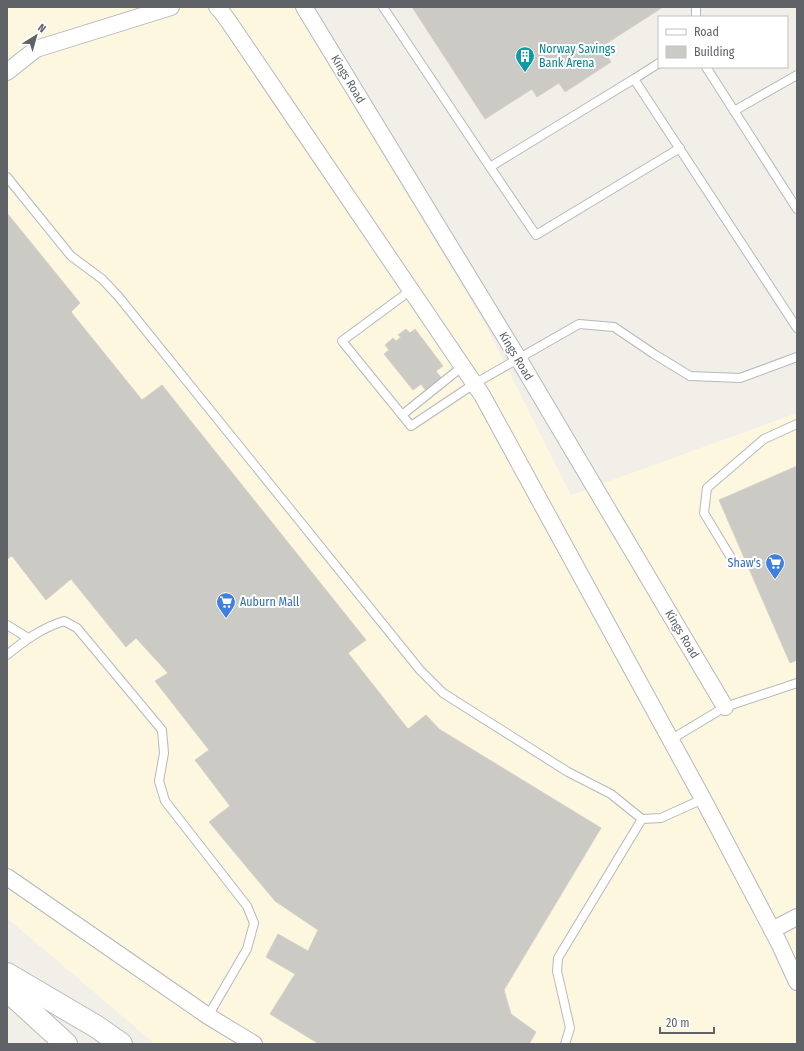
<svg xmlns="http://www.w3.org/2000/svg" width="804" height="1051" font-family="'Fira Sans Condensed',sans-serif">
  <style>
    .commercial { fill: #fef7e0 }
    .building { fill: #cccac5; stroke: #d6d1c6 }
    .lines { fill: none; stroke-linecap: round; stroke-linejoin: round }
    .lane-casing { stroke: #b5b8bc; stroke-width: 10 }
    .street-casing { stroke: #b5b8bc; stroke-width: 18 }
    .secondary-casing { stroke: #b6babf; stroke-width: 24 }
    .lane { stroke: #fff; stroke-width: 8 }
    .street { stroke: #fff; stroke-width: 16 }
    .secondary { stroke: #fff; stroke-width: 22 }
    .labels { text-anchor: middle; stroke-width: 4; stroke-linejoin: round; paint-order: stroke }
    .culture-label { font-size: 12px; fill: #0d838f; stroke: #fff; text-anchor: start }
    .street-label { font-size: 12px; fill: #5f6368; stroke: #fff }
    .shop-label { font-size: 12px; fill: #366cbe; stroke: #fff; text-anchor: end }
  </style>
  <rect width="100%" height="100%" fill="#f1efe8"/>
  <path class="commercial" d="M7,7H294L485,324L571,495L797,413V1044H155L7,918Z"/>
  <g class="building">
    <path d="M412,7H663L601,47L611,62L565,92L559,83L537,97L532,89L485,119Z"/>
    <path d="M7,213L80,303L71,312L142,400L162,385L366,640L348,653L408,729L426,715L439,729L601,828L504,990L511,1014L536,1032L529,1044H319L270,1014L295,974L266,957L278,934L308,951L318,930L275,901L209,822L230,806L195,760L209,750L155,681L168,673L136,638L126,647L71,579L46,600L12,556L7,559Z"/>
    <path d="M406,329L410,333L415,329L443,366L436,371L442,379L427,392L421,384L413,390L384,354L389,350L385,345L393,338L396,341L401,337L398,335Z"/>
    <path d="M797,466V660L790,663L719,500Z"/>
  </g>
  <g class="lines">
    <defs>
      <g id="lane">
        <path d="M383,7L490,167L634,79"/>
        <path d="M696,7V17"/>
        <path d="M659,63L634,79L797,328"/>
        <path d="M706,67L797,209"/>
        <path d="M734,111L797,75"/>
        <path d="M490,167L536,235L680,148"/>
        <path d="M7,177L71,256L102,279L118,296L420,670L443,693L568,772L611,794L642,819L661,818L703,799"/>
        <path d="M411,290L342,341L411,426L474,384L579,324L614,327L654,354L690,376L740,378L797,357"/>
        <path d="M402,415L463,366"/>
        <path d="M730,556L704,513L707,488L764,439L797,424"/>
        <path d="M7,625L28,638"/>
        <path d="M7,655C25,640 42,628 64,621L77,628L162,730L164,753L159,781L165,801L247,906L254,923L247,949L208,1016"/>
        <path d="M670,740L725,707L797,683"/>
        <path d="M565,1044L570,1028L557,971L558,958L642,819"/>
      </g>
      <g id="street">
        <path d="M217,7L221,11L229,22L482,395L703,799L779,943L797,982"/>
        <path d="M304,7L518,358L725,707"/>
        <path d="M7,72L36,49L171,7"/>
        <path d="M7,877L208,1016L254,1044"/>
        <path d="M772,930L797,917"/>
      </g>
      <g id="secondary">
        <path d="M7,974L97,1027L121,1044"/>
        <path d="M7,990L66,1044"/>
      </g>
    </defs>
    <use href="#lane" class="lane-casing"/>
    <use href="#street" class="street-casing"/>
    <use href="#secondary" class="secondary-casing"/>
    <use href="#lane" class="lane"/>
    <use href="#street" class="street"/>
    <use href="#secondary" class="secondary"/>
  </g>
  <defs>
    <symbol id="building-pin" viewBox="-11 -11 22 30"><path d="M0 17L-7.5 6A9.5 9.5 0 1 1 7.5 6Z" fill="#0f9aa8" stroke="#fff"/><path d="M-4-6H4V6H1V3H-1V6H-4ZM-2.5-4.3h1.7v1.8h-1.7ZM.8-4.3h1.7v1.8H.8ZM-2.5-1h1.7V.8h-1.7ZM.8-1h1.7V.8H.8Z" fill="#fff"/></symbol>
    <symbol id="supermarket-pin" viewBox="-11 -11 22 30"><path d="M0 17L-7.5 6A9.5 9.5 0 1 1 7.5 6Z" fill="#3f7fe0" stroke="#fff"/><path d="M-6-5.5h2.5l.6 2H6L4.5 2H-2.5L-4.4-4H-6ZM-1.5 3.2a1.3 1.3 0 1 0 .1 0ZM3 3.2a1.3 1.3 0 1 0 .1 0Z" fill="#fff"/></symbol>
  </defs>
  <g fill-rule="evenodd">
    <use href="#building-pin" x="514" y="45" width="22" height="30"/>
    <use href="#supermarket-pin" x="764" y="552" width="22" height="30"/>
    <use href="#supermarket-pin" x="215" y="591" width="22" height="30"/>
  </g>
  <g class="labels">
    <g class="culture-label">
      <text x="539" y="53">Norway Savings<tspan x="539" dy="14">Bank Arena</tspan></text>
    </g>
    <g class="street-label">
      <text transform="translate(348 79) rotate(59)" y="4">Kings Road</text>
      <text transform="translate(516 356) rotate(59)" y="4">Kings Road</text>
      <text transform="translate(682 634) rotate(59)" y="4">Kings Road</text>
    </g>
    <g class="shop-label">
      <text x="761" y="567">Shaw's</text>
      <text x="240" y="606" text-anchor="start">Auburn Mall</text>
    </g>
  </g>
  <rect width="804" height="1051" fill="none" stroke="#5f6368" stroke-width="16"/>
  <rect x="658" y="16" width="130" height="52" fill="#ffffff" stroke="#bfc1c3"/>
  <rect x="666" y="29" width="20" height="6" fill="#ffffff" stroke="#bfc1c3"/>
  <text x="694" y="36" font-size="12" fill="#5f6368">Road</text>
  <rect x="666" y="46" width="20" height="12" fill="#cccac5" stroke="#bfc1c3"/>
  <text x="694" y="56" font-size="12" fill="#5f6368">Building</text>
  <g transform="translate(36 36) rotate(37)" stroke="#ffffff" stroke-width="3" paint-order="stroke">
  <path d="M0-3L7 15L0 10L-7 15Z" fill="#5f6368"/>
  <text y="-6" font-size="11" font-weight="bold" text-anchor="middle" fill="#5f6368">N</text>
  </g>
  <path d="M660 1027v6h54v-6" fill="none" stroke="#5f6368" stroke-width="2"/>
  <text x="666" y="1027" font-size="12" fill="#5f6368" stroke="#ffffff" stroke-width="3" paint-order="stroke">20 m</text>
</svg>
